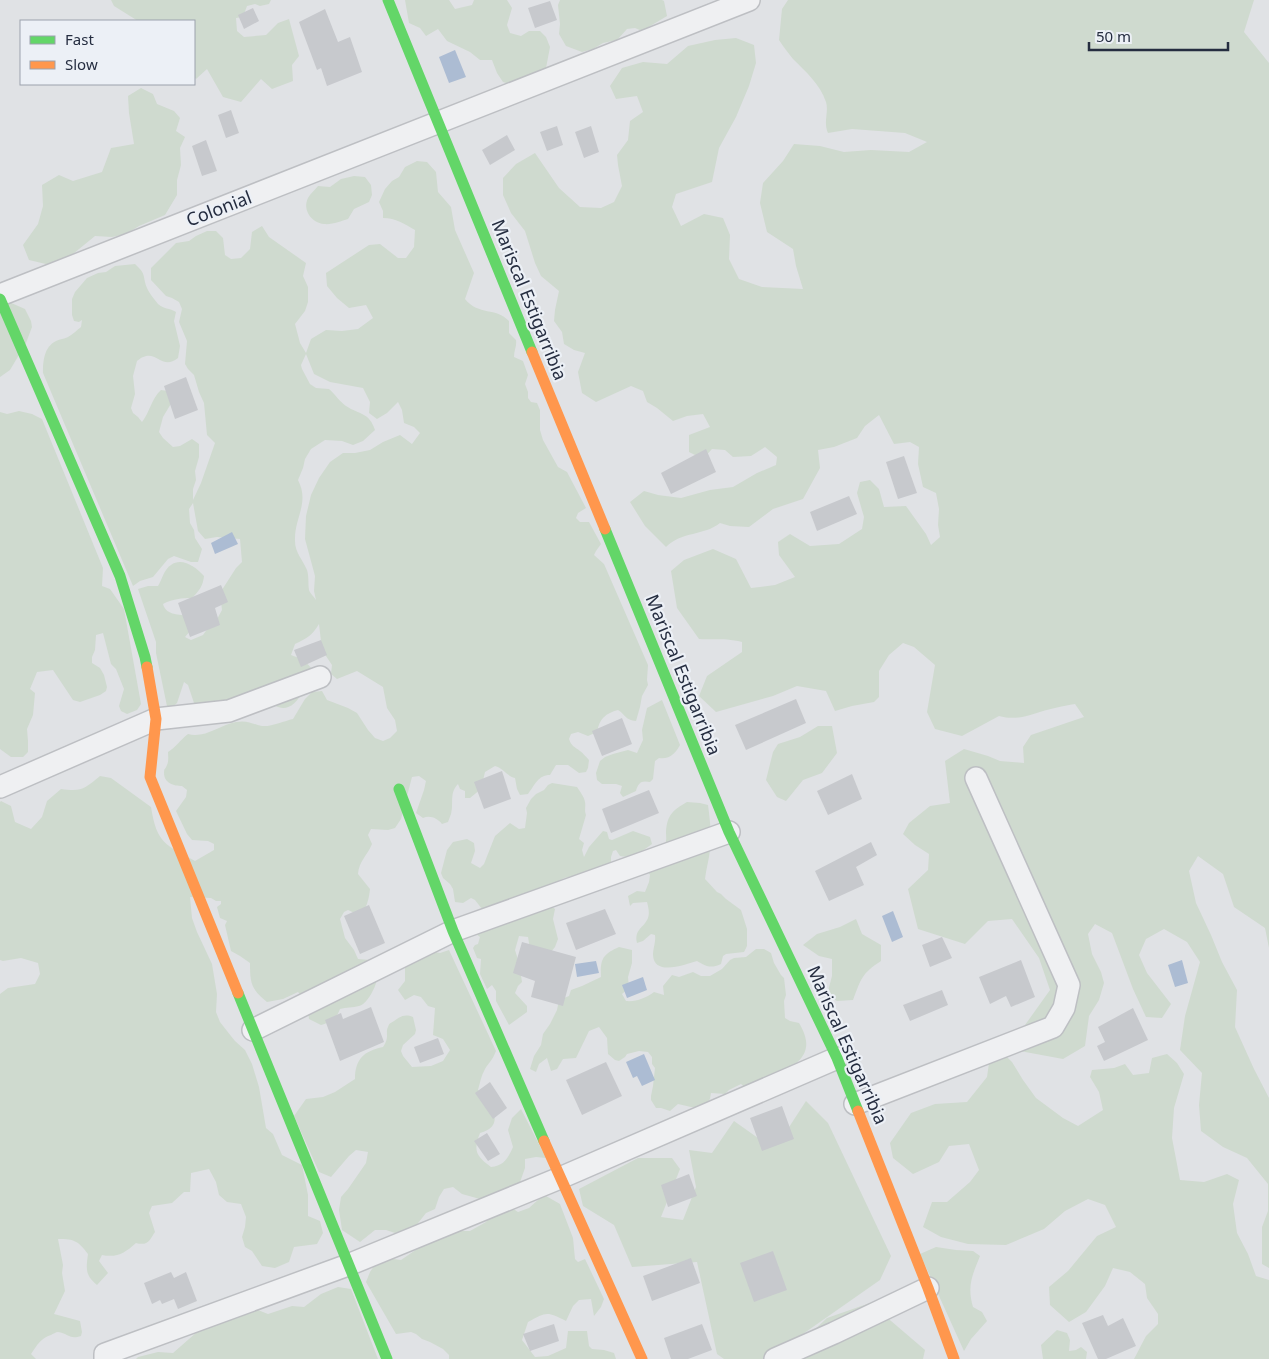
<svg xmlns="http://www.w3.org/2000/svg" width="1269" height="1359" font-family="'Noto Sans',sans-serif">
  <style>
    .green { fill: #cfdacf; fill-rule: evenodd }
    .water { fill: #acbcd3 }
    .building { fill: #c7c9cd }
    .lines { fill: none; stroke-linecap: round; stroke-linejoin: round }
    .street-casing { stroke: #bdbfc3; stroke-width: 24 }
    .street { stroke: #eff0f2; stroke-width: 21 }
    .fast { stroke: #63d668; stroke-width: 11 }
    .slow { stroke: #ff974d; stroke-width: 11 }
    .labels { text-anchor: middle; stroke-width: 4.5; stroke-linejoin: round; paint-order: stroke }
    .street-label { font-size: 18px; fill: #252d40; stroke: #ecf0f6 }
  </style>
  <rect width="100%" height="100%" fill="#e0e2e5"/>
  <g class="green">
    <path d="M111,0H271L269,4L260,6L255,4L247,6L243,17L236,18L237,31L244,37L266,35L278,23L289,19L299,56L292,65L293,81L272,89L261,79L241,102L223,97L207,69L196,79L194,77V21H138L114,6Z"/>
    <path d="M405,0H449L455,9L472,5L474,0H507L512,8L507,25L510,33L521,36L529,31H540L546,37L550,47L546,68L542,75L512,85L503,82L497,73L492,60H480L470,52L447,41L438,29L426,36L420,28L409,23Z"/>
    <path d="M560,0H662L664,1L667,16L642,31L635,28L627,29L617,40L603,43L593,49L582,52L566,46L559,34L560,24L558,5Z"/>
    <path d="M788,0H1254L1244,32L1269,63V948L1265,928L1234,907L1223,874L1198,856L1189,871L1196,903L1211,935L1222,962L1237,990L1235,1027L1254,1069L1269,1098V1268L1262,1264V1227L1268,1211V1184L1247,1158L1223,1147L1201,1131L1199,1105L1202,1073L1180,1050L1185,1016L1200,962L1187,942L1164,929L1146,939L1139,955L1147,973L1171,1004L1162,1018L1146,1017L1133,989L1112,933L1095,924L1088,934L1092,954L1101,972L1104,983L1099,1000L1089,1016L1085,1046L1063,1059L1020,1051L1025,1025L1050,990L1039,958L1012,919L988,921L965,944L918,929L908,889L928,870L929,854L915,845L903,834L909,823L930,806L950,803L945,761L964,749L988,756L1000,761L1024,763L1023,747L1031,735L1084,717L1075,704C1069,705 1062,706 1055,708C1035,712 1020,722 999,716L962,736L935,729L927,712L935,665L914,647L903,643L889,655L879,671V697L874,702L852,706L835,711L826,691L797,686L773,696L716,712L699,696L707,676L742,652V642C726,638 715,640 699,639L677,608L671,571L684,560L713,549L736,559L751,588L775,585L795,577L779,555L778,542L790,534L810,546L839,544L862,529L864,517L857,493L860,482L870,480L879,489L884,507L906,506L926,534L931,545L940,537L938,525L939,509L936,493L923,487L918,464L919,447L910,442L894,444L879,415L865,426L857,438L834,447L818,450L820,468L803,499L773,509L749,527L730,526L720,523C704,536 682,531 666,547L645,526L630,502L644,491L658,495L681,498L710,490L733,487L757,473L776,465L777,457L765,447L751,456L733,457L725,450L712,449L703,459L689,452V435L710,427L703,414L687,416L673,421L657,408L647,402L643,391L631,386L596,402L582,393L578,372L585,353L574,350L564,344L562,332L554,321L555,310L559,291L541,276L535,263L525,231L511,213L503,195V178L516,164L535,153L559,188L580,207L601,208L614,202L622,186L618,165L617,155L628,140L630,121L643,112L637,96L616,99L610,86L622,68L643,62L667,64L688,46L715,40L736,38L754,45L756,63L749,86L736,117L719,148L712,182L676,194L672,207L681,226L704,214L723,218L730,235L729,259L739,279L762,287L803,289L796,266L793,249L767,232L760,203L763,183L783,161L794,144L820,146L844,152L871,150L909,152L927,142L905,133L852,129L828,133C823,122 829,112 826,102C820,84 806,72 793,59C788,53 783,46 779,40L782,9Z"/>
    <path d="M141,88L153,94L157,104L174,111L180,118L176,131L185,137L180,148L181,165L177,180V195L165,215L139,226L126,234L112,237L95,236L68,258L50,265L29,260L23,245L38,224L43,206L42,185L59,175L73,181L102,172L111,148L134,144L129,113L128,96Z"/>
    <path d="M417,161L427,162L436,172L438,192L451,207L455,230L474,273L465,299C479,316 496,307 509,321V333L516,340C517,346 514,350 514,357L523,361L528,375L525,384L528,392V398L531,402L537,403L540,410V430L543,440L558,467L567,472L586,508L578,513L576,518L580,522H589L601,544L596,551L594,555L604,564L648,665L647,680L648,685L642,696L640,707L636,721C625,720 626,715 618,710C606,713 599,719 597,732L588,736L578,732L571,734L569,739C571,746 575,747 580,751C583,753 586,757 589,760L588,768L586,772L579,773L568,765H556L550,775C538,775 535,785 528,794L520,795L517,789L515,778C507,776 503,768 495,766L485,772L481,789L470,798H465V791L460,789L458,784C449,793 454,803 451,814C450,817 449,819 448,822L442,824C437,818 430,815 423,818L416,813L424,790L426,781L419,776L412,777L401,819L395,828L388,830L371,829L368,835L372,844C367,856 359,861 358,874L370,889C369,898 367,910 359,915L348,910L344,912L340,919L345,938L354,950L358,959L370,960C373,964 376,969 377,974C379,982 368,1004 359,1006C353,1008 346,1007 340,1009C336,1019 332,1022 321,1025L309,1019C308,1009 306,1000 298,992L283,999L267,1002C251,989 250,983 250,963L240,956L231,951L225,925L227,921L220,918L217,907L221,904V901H216L211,898L190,897L192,918L197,932L212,964L217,994L216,1012L220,1022L227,1031L235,1041L245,1050L252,1064L259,1087L266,1128L273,1134L282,1155L302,1165L308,1195V1216L320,1221L323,1233L317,1244L294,1247L289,1262L275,1268L262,1266L252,1251L245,1247L242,1237L245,1227L246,1217L241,1204L227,1202L219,1195L216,1182L209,1169L191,1173L190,1192H184L172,1203L152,1206L149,1213L155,1232C149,1241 148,1246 136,1243C125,1253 117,1258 102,1255L99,1261L108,1273L97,1285C85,1275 86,1269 88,1254C78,1241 75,1239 58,1239L63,1265L62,1273L65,1291L54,1314L80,1321L82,1332L81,1336C69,1340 68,1333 58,1332C56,1332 53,1334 51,1335C41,1338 37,1345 31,1354L36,1359H0V994L8,988L35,984L40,974L38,963L21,958L3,961L0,960V802L1,801L11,806L15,822L31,829L42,817L47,801L61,789C82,792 84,789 100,776L111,778L151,807C157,844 165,844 195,861L214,850V844L208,841L192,840L187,834L176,811L186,797L187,790L182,786C174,786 164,783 164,773C164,768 165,770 167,765C169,761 168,756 168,752C176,747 180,740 188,734C204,739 220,725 236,722C248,720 252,724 262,726C271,727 284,721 293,719L305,699L312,692L322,691L327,700L348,708L357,713L368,730L375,738L383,741L390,738L397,731L395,720L387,708L383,687L357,671L337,679L331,674L332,665L322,650L319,624C312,636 307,638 295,644L291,655L304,660L312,669C307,681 300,708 283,708C278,708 272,704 268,702L203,713L194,703L188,685L184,682L177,703L168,711L156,653V642L138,589L148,586H158C162,580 164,569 171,565C182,557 196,567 204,576C203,586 199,591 192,598C182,598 172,599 163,604C166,615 177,614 187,616L191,630L185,637L191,640L203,635L208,628L216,621L222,610L220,593L236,568L242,562L240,539L217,537L205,539L198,531L193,503L189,509L190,523L194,530L195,538L202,549L198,562H191L174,556L168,559L153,577L140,581L133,586L43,373C43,361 44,347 56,341C60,339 64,339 68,337C72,335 77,330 81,327L82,320L79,322L74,321L72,315V299L75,292L87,278L98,273L106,272L115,266L135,264C147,275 142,275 147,288C149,293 155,300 158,304C163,309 170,308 176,312L174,321L180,346L178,358C160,372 156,345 137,361L133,376L135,394L131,408L133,413L138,417L142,422C150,412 151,399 161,390L168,391L172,402L163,417L159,432L163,438L173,447L180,446L192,439L199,444V457L195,471L196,480L193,489V500L201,483L215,443L207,435L204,403L199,392L194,375L188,369L185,364L187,341L179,322L182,309L179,302L172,298L166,296L151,280V268L176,243L189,241L196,236L207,231H216L223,238L225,255L231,259L241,258L250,249L252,232L262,226L269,237L306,263L303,276L308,287V302L305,311L295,324L300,343L306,353L311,339L326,330L342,331L358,329L373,318L366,305L349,308L337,298L327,286L326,273L369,245L380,244L398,258H406L414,247L415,230C404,224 396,218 383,218V211L379,202L385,189L392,181L399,177L405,167ZM306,354L314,374L330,382L363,388L370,402L369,413L377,419L387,413L398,402L402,410L404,423L414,427L420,433L412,444L400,435L383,442L370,450L355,453H343L330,462L319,478L311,495L306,516L305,539L315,576L314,591L316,600C314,597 310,593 309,590C308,583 309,576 307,570C303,560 295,553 295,541C294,518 310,503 298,480L303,468L305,459L311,449L325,440L342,441L353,445L363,441L375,430C369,412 360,415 346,406C340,402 335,394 329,389L316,388L310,384L302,369L301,365Z"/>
    <path d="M354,176L365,177L371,185L372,195L369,202L354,209L348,219C341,221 332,225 324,224C312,223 302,210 308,198C310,194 315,190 318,186L330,187L341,179Z"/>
    <path d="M9,302L25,309L31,321L32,327L26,343L10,370L0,377V305Z"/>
    <path d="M19,411L32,414L42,419L103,568L102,586L110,589L124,609L141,704L137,710L127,714L121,711L119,706L124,689L116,669L111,664L103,633L96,635L95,650L92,657V663L100,668L104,675L107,687L106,691L100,695L80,702L73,700L53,670L37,672L30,689L35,693L33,715L27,729L28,741V752L23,757H11L0,749V412L7,414Z"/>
    <path d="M662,700L680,745C676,753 669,760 659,758L655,761L653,779L650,782C641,780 638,783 636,791L623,797L620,793L622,786L616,784H602L597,780L596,773L600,761L605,757L613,754L628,750L637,753L643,740L642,730L647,708Z"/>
    <path d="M818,726H832L837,753L822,773L803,780L786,801L777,797L766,780L773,752L778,744L800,737Z"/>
    <path d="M552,783L577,787C580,792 584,796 585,802C586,807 584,810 586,815L579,839L584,843L582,850L584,857L589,847L603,831L607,832L609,839L612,840L633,831L650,837L652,844C642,851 634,859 620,856L616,850L613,851L611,857V867L564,878L557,882L549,904L555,909L553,919L558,939L555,947L550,953L530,949L528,937L519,936L515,950L519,963L522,982L518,986L515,993L527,1006V1012L509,1025L496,1001V991L492,985L487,989L480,974L481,959L477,958L473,948L475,945L478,944L480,937L476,934L481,917L482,909L475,900L471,898L463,903L455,902L453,889L450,884L443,878L441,873L447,850L453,842L467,839L474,843L475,851L471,863L480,868L484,864L495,836L510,823L519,829L525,828L527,813L526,808L531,799L536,794L544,790L548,785Z"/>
    <path d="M687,802L700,803L708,805C710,820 712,836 710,850C709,860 706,869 705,879L717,892L721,894L726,899L741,910L747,929V946L744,952L726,954L723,956L721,964C710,969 706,966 697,961C686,964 654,977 653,955C653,948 656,942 655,935L651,934L643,941L637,943C634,929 644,928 648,918C650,913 648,906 647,902L633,903L630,906L628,896L637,891L645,892L649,882L650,875L647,870C652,862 661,853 665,844C667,840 666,837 666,832C667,815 673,810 687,802Z"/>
    <path d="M856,919L862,934L881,945V961C862,973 861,979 853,1000L837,1001L827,995L832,976V959L819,956L803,945L817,934L840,927Z"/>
    <path d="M619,947L632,950V963L628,977L629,988L622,994L626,1001C636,1002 646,998 654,992L664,995L663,986L672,975L679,977L693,972L701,976H710L722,969L730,960L734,958L746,957L756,949H764L771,953L774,963L781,975L784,978L786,995L784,1001L785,1018L790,1021L799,1023C816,1051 801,1063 776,1076C767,1080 757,1085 748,1090L741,1084L729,1090L725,1094L711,1093L710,1099L703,1108L691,1107L678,1104L670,1111L661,1108H656L651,1100V1096L653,1086L655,1068L652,1064V1057L648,1052L639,1051L627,1054L625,1057L619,1061L615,1060L608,1054L607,1038L599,1027L589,1031L576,1058L563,1059L557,1069L551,1071L547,1058L539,1064L536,1072L530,1069L534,1056L541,1045L543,1034L550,1024L557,1010L559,1000L569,996L571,990L582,986L601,977C600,959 603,954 619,947Z"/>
    <path d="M449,950L496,1051C492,1061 490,1061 485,1069C481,1076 480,1083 478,1090L486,1094C493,1110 504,1126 480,1133C473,1151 476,1156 491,1167C504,1166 508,1158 513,1147L508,1130L512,1118L521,1109L546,1158L536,1157L525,1159V1168L519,1185L487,1201L462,1194L453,1187L444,1189L439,1197L435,1209L426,1213L415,1227L407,1231L395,1233L386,1230H375L360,1242L342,1230L339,1210L341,1197L348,1189L366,1163L368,1152L356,1150L349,1156L331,1177L319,1172L294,1116L306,1099L323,1097L335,1092L355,1079C355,1059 364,1051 383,1047C390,1037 385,1033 388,1027C389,1023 391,1023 394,1021C401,1016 405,1014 413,1017L416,1030L415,1034L403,1045L401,1051L403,1056L412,1067L431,1066L443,1061L450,1050L443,1039L433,1035L435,1008L428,1006L421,997L414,995L405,1000L398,990L405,981V965L430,951L440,953Z"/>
    <path d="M999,1049L1012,1062L1023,1080L1036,1098L1063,1118L1078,1126L1103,1110L1099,1092L1090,1077L1092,1070L1114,1068L1125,1064L1133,1075L1149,1073L1152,1058L1167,1054L1177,1063L1184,1074L1174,1108L1172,1138L1180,1180L1204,1182L1227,1174L1239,1180L1233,1204L1237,1233L1248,1254L1256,1276L1269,1280V1359H1134L1146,1336L1158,1324V1314L1147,1298L1145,1284L1130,1272L1113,1268L1105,1286L1086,1312L1069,1322L1050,1305L1049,1287L1068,1271L1097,1236L1116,1227L1105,1205L1088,1199L1065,1211L1044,1229L1006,1245L968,1244L941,1237L923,1227L932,1202H947L970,1182L979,1170L969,1144L949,1146L939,1162L913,1174L893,1158L890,1143L911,1113L935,1104L967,1102L987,1077L989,1063Z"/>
    <path d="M806,1101L828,1123L891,1256L880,1280L770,1357L763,1359H724L717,1354L697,1262L632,1267L614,1225L583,1206L579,1189L638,1158H672L680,1169L661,1217L683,1220L696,1187L689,1150L712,1153L734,1121L765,1143L780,1141Z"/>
    <path d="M546,1196L560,1204L573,1238L575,1259L578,1262L585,1259L604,1299L601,1307L594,1316L591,1299L579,1300L573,1306L566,1321C547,1311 546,1312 528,1322L522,1340L535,1357L548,1356L566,1348L568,1331H587L589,1346L592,1349L604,1350L614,1353L616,1359H449V1355L443,1349L430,1342L422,1339L416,1334L411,1332L396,1334L366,1282L370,1272L374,1266L387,1258L401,1260L436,1236L457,1231H470L486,1222L491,1214L509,1206L518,1212L529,1208L539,1199Z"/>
    <path d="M936,1247L956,1250L973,1251L980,1256C972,1276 967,1286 973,1307L982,1312L987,1321L971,1339L964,1351L920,1254Z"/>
    <path d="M338,1287L351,1289L378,1359H136L138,1357L158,1352L173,1353L205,1325L250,1307L268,1314L292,1306L304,1307L321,1294Z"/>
    <path d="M870,1303L925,1350L923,1359H791L795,1348L827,1318Z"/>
    <path d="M1057,1330L1067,1333L1070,1340L1069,1351L1076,1350L1081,1347L1087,1352L1086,1359H1043L1041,1345Z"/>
  </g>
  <g class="water">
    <path d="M455,50L466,77L449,83L439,57Z"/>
    <path d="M232,532L238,544L215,554L211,543Z"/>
    <path d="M893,911L903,937L892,942L882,916Z"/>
    <path d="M1182,960L1188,983L1175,987L1168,965Z"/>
    <path d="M596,961L599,973L577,977L575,964Z"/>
    <path d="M643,977L647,990L627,998L622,985Z"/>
    <path d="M644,1054L655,1080L642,1086L637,1076L633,1078L626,1062Z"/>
  </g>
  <g class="building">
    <path d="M550,1L557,20L535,28L528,8Z"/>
    <path d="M253,8L259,21L244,29L238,15Z"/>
    <path d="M325,9L338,42L350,37L362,72L327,86L321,68L317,70L299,22Z"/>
    <path d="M231,110L239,133L226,138L218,115Z"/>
    <path d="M557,126L563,145L547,151L540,132Z"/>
    <path d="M591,126L599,152L584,158L575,132Z"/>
    <path d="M507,135L515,150L490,165L482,150Z"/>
    <path d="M206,140L217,171L202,176L192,146Z"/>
    <path d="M186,377L198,410L175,419L164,386Z"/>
    <path d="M706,449L716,472L671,494L661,473Z"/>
    <path d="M904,456L917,493L898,499L886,462Z"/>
    <path d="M849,496L857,514L817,531L810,512Z"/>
    <path d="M221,585L228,602L215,608L220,625L190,637L178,603Z"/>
    <path d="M321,640L327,655L301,667L294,650Z"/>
    <path d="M796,699L806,723L746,750L735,725Z"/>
    <path d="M622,718L632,744L602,756L592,731Z"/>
    <path d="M502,771L511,799L484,809L474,782Z"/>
    <path d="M852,774L862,799L828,815L817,791Z"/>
    <path d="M649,790L659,813L611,833L602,809Z"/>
    <path d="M871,842L877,855L856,867L864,885L829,901L815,871Z"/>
    <path d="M369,905L385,943L360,954L344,916Z"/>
    <path d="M605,909L616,934L576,950L566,923Z"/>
    <path d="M942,937L952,958L930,967L922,945Z"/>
    <path d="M522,942L576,957L563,1006L531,997L535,981L513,973Z"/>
    <path d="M1021,960L1035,997L1011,1007L1006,996L990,1004L979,977Z"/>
    <path d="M942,990L948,1005L910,1021L903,1005Z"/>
    <path d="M371,1007L384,1042L340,1061L325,1020L341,1013L343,1019Z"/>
    <path d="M1133,1008L1148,1040L1104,1061L1097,1046L1105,1042L1098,1027Z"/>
    <path d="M438,1038L444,1054L420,1063L414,1047Z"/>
    <path d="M606,1062L622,1096L582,1115L566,1080Z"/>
    <path d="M490,1082L507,1108L493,1119L475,1093Z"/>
    <path d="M782,1106L794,1139L762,1151L750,1118Z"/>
    <path d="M487,1133L500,1154L488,1161L474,1141Z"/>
    <path d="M689,1174L697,1196L668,1207L661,1185Z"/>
    <path d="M773,1251L787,1290L754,1302L740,1263Z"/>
    <path d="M691,1258L700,1283L652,1301L643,1276Z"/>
    <path d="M171,1272L174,1278L186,1272L197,1301L178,1309L174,1299L162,1304L160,1300L152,1304L144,1283Z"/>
    <path d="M1103,1315L1108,1326L1123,1318L1136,1346L1106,1359H1098L1082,1323Z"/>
    <path d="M554,1324L559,1341L530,1351L523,1334Z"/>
    <path d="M702,1324L712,1350L688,1359H671L664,1338Z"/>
  </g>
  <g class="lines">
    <defs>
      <g id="street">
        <path d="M0,295L749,0"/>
        <path d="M0,787L156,719L229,711L320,677"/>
        <path d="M253,1030L453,931L729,832"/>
        <path d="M855,1104L1053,1027L1064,1008L1069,985L976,778"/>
        <path d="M105,1359V1354L348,1265L560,1178L837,1058"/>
        <path d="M775,1359L834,1333L928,1288"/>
      </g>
    </defs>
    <use href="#street" class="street-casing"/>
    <use href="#street" class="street"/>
    <g class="fast">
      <path d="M388,0L532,352"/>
      <path d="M0,299L120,576L145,657L147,667"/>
      <path d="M605,529L729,832L837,1058L858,1111"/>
      <path d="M399,789L453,931L544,1141"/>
      <path d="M238,993L387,1359"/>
    </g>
    <g class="slow">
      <path d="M532,352L605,529"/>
      <path d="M147,667L156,719L150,777L238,993"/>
      <path d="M858,1111L928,1288L954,1359"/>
      <path d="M544,1141L642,1359"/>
    </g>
  </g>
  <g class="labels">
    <g class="street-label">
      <text transform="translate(219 209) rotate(-21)" y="6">Colonial</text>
      <text transform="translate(529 300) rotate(68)" y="6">Mariscal Estigarribia</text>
      <text transform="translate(683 675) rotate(68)" y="6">Mariscal Estigarribia</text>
      <text transform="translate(847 1045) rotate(66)" y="6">Mariscal Estigarribia</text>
    </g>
  </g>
  <rect x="20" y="20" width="175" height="65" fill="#ecf0f6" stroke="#9ca2ad"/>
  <rect x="30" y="36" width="25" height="8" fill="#63d668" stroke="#9ca2ad"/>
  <text x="65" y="45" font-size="15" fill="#252d40">Fast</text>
  <rect x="30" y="61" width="25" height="8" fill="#ff974d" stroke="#9ca2ad"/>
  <text x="65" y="70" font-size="15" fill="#252d40">Slow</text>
  <path d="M1089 42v8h139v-8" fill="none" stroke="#252d40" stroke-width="2.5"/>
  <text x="1096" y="42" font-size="15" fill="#252d40" stroke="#ecf0f6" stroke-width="4" paint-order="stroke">50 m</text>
</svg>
